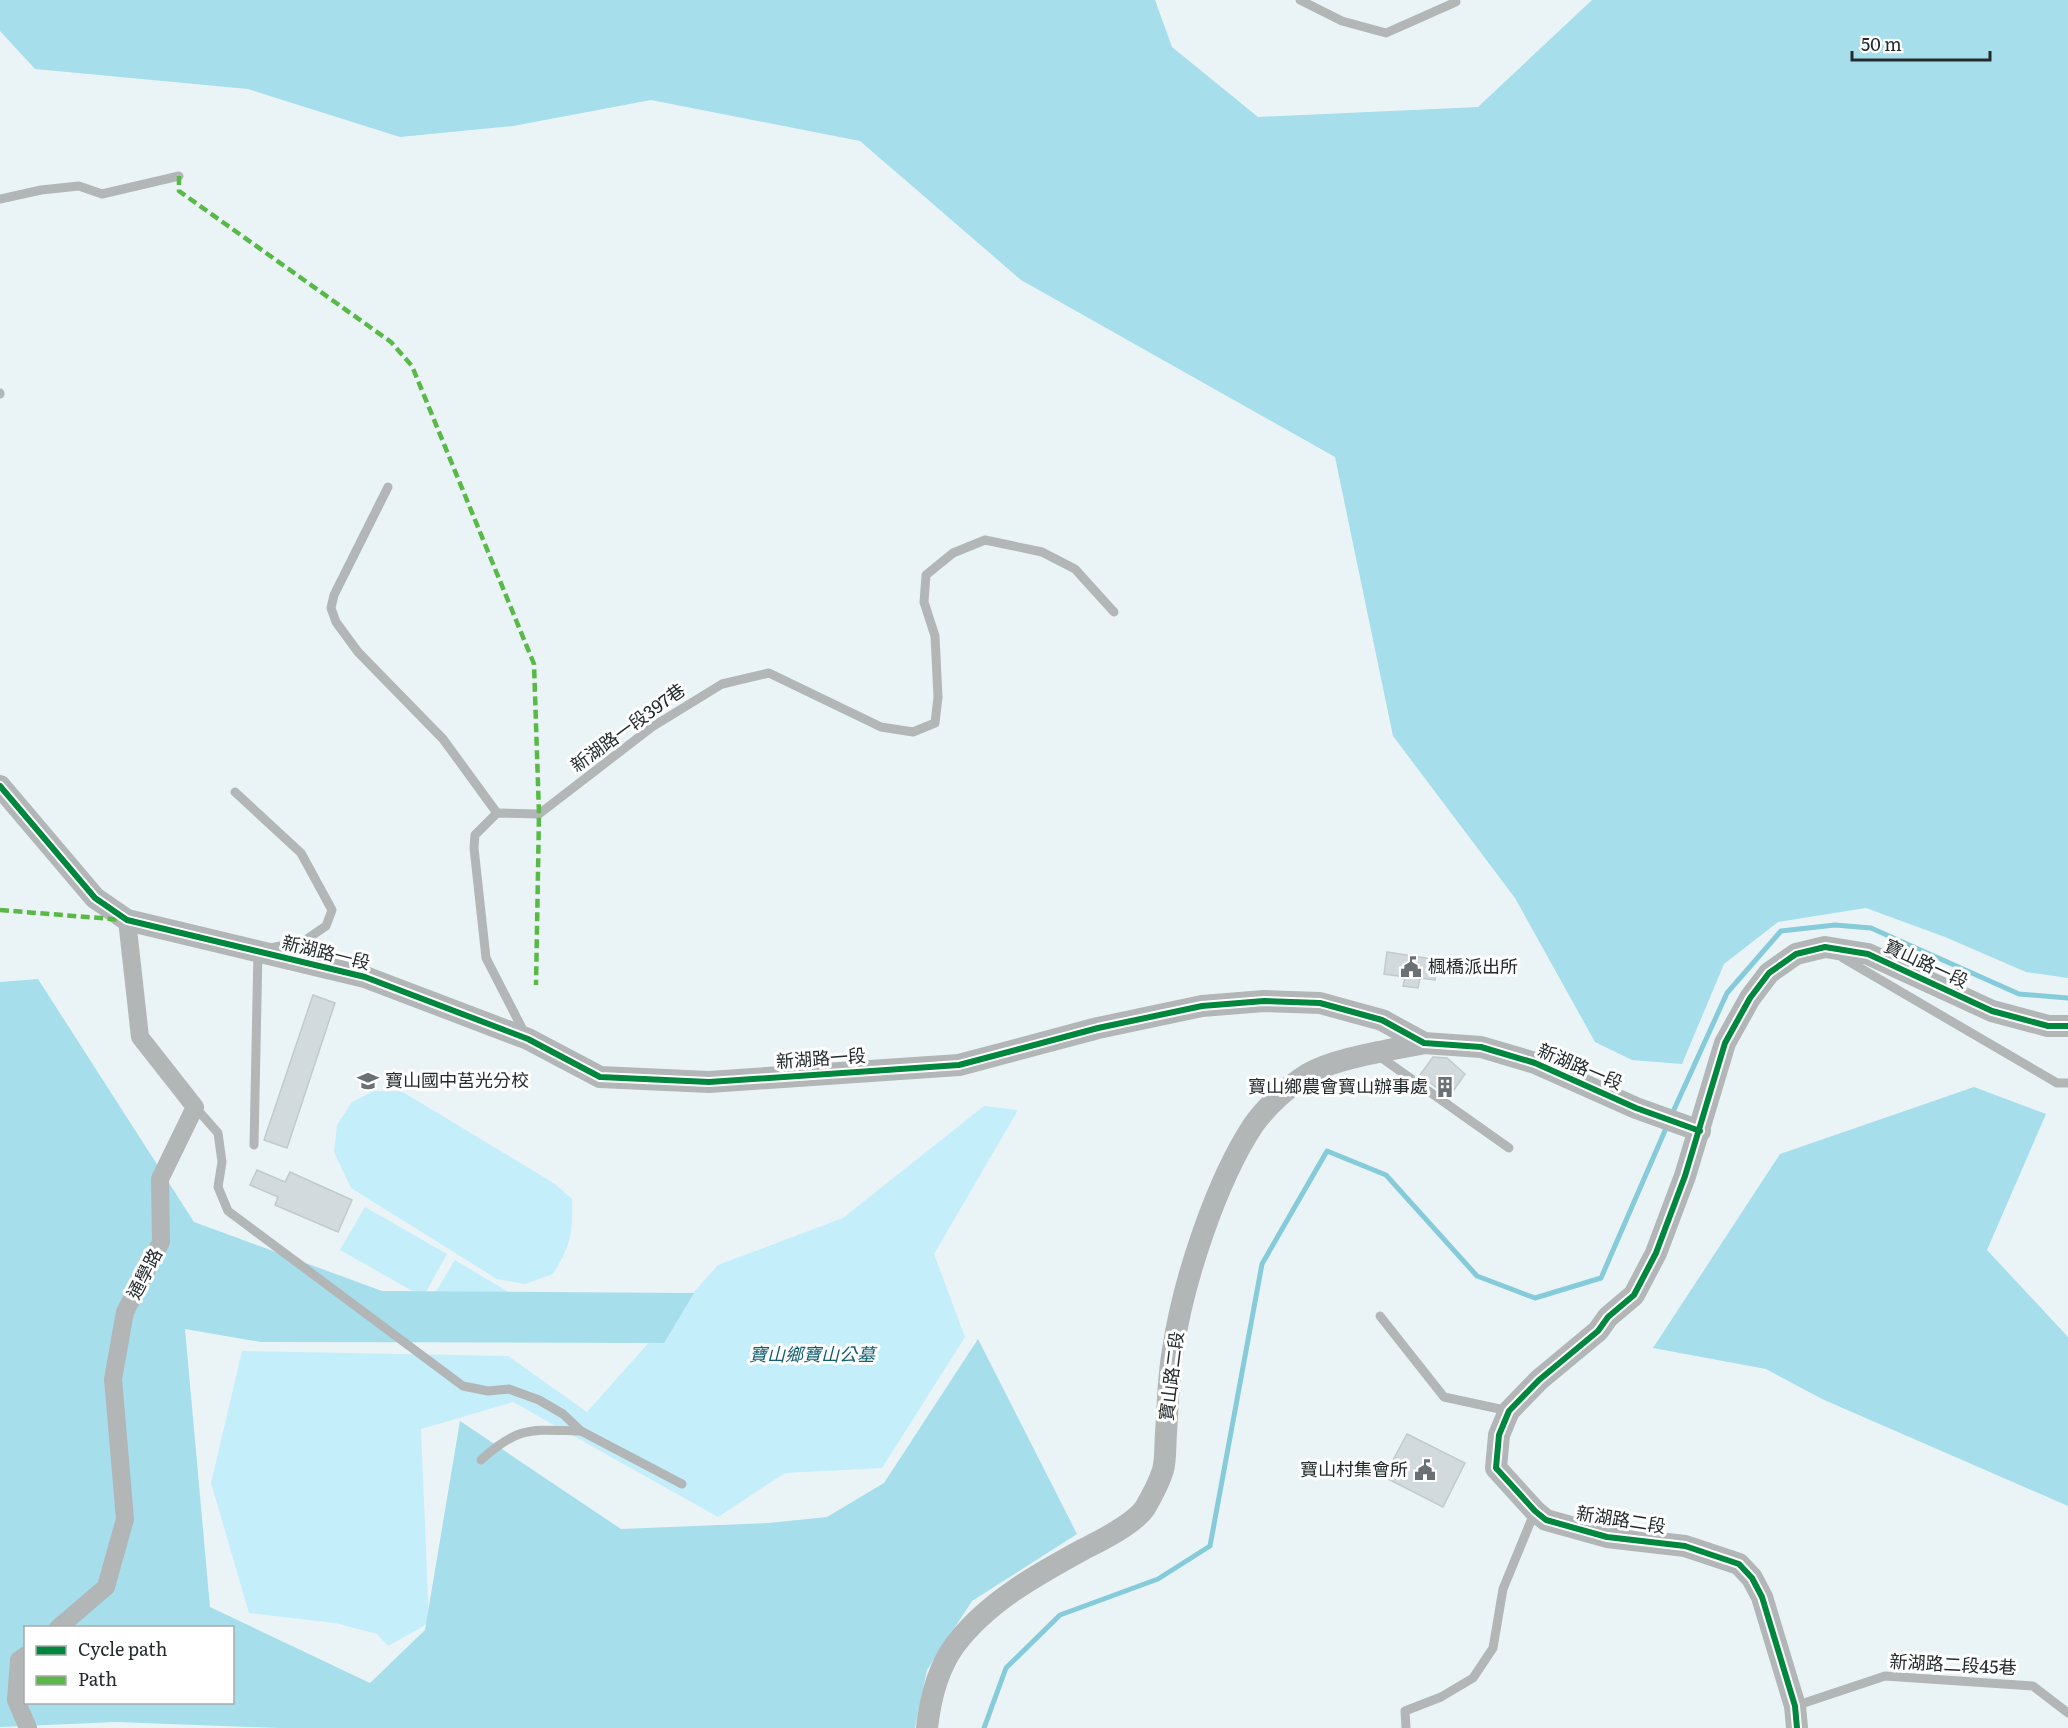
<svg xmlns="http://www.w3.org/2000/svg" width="2068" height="1728" font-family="Literata,'Noto Sans TC',serif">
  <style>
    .green { fill: #c4eef9 }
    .forest { fill: #a6deeb; fill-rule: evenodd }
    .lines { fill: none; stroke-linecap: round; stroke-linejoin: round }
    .stream { stroke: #85cbda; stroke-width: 5 }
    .building { fill: #d2dadd; stroke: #c1cacc; stroke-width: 1.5 }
    .service { stroke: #b2b6b7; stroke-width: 9 }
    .minor { stroke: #b2b6b7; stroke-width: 18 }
    .tertiary { stroke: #b2b6b7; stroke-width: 22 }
    .quiet { stroke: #58b947; stroke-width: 4.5; stroke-dasharray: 9 4.5; stroke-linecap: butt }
    .cycleway-casing { stroke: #fff; stroke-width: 10 }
    .cycleway { stroke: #00873e; stroke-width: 6 }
    .labels { text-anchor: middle; stroke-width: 6; stroke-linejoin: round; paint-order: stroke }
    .street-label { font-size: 18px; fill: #242b2d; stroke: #fff }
    .poi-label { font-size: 18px; fill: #242b2d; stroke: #fff; text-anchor: start }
    .park-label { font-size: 18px; font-style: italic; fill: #136170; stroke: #fff }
  </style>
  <rect width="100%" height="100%" fill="#eaf4f7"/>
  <g class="green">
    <path d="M374,1091H401L555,1184L572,1199C573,1234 571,1244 553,1274L525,1284L497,1279L351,1188L334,1152L337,1125L352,1102Z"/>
    <path d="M984,1106L1018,1110L934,1254L965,1337L882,1468L785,1473L718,1517L513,1402L421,1429L429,1623L388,1646L377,1634L335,1623L249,1613L211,1483L242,1351L508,1356L587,1412L718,1265L843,1218Z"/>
    <path d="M365,1207L447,1254L423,1297L340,1250Z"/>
    <path d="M455,1260L525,1302L432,1298Z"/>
  </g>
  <g class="forest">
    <path d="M0,0H1155L1172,47L1258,117L1478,107L1592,0H2068V978L2026,972L1945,937L1866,908L1778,922L1724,964L1682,1064L1632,1060L1595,1042L1515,898L1393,736L1335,457L1021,280L860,141L651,100L513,126L400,137L248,89L35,69L0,31Z"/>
    <path d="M38,979L194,1222L382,1291L694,1293L664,1343L261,1342L185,1329L210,1607L370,1683L425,1630L460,1421L621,1529L769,1523L827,1517L884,1483L978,1339L1077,1534L972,1601L927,1670L915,1728H278L116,1722L0,1727V982ZM26,1628H232V1702H26Z"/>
    <path d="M1974,1087L2046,1114L1987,1250L2068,1337V1506L1822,1399L1766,1369L1653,1348L1780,1154Z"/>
  </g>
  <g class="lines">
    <g class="stream">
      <path d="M1672,1114L1727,993L1781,931L1835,925L1871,928L2019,994L2068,998"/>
      <path d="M984,1728L1006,1668L1060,1615L1158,1579L1210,1546L1262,1264L1327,1151L1386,1175L1477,1276L1535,1298L1601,1278L1667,1126"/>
    </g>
  </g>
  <g class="building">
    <path d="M1387,952L1438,960L1435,980L1420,978L1418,988L1403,986L1405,977L1384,974Z"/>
    <path d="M313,995L335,1003L287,1148L264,1140Z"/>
    <path d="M1433,1057L1447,1058L1465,1074L1449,1097L1420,1075Z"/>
    <path d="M257,1170L285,1182L290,1172L352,1200L338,1232L275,1205L278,1197L250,1185Z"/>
    <path d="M1407,1434L1465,1463L1443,1507L1384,1477Z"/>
  </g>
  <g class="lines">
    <g class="service">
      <path d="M1300,0L1342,21L1386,33L1456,2"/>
      <path d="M0,199L41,190L79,186L102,194L179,176"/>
      <path d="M0,393V394"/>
      <path d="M388,487L334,595L331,608L336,622L358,652L443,739L497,813"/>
      <path d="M235,792L301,853L332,910L326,926L304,941L271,948"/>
      <path d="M1843,958L2057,1083H2068"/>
      <path d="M524,1032L486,958L474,848L475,835L497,813L539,814L652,727L722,684L769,673L881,727L913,732L935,723L938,697L935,636L924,602L926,575L953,553L985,540L1042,552L1075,569L1114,612"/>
      <path d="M1379,1056L1509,1148"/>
      <path d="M195,1107L218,1133L222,1162L218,1187L228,1211L463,1386L488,1391L509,1389L539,1400L563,1414L581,1431L682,1484"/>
      <path d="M254,1145L258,951"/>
      <path d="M1380,1316L1444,1397L1509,1411"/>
      <path d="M481,1460C519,1425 532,1430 581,1431"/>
      <path d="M1795,1706L1885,1676L2033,1686L2068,1713"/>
      <path d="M1406,1728L1405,1711L1441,1697L1473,1678L1493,1648L1503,1589L1535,1511"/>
    </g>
    <g class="minor">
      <path d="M58,1628L106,1587L125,1519L113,1379L125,1312L161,1242L160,1179L195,1107L140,1037L127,920"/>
      <path d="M26,1655L19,1660L16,1700L28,1728"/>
    </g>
    <g class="tertiary">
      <path d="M0,786L95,898L127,920L365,977L528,1039L600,1077L709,1082L959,1065L1098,1028L1202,1006L1264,1001L1320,1003L1382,1020L1424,1043L1481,1047L1535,1063L1636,1108L1700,1131"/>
      <path d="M927,1728C930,1701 938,1668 955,1645C987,1602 1038,1574 1084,1549C1102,1540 1134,1524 1145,1508C1152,1496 1159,1483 1163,1470C1166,1459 1165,1445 1166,1433C1168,1406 1168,1377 1173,1350C1183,1282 1216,1181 1254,1124C1266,1107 1290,1085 1308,1074C1335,1058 1392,1050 1424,1043"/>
      <path d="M1797,1728L1795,1706L1762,1597L1752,1578L1739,1564L1685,1546L1607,1537L1546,1520L1535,1511L1496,1468L1499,1435L1509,1411L1539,1380L1598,1331L1608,1317L1634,1295L1656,1253L1685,1176L1725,1043L1750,998L1769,973L1796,954L1825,947L1868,954L1992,1011L2048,1026H2068"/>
    </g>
    <g class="quiet">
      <path d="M179,176V191L391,342L412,366L534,664L539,814L536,985"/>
      <path d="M0,910L124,920"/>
    </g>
    <defs>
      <g id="cycleway">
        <path d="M0,786L95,898L127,920L365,977L528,1039L600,1077L709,1082L959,1065L1098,1028L1202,1006L1264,1001L1320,1003L1382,1020L1424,1043L1481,1047L1535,1063L1636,1108L1700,1131"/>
        <path d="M1797,1728L1795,1706L1762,1597L1752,1578L1739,1564L1685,1546L1607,1537L1546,1520L1535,1511L1496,1468L1499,1435L1509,1411L1539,1380L1598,1331L1608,1317L1634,1295L1656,1253L1685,1176L1725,1043L1750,998L1769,973L1796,954L1825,947L1868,954L1992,1011L2048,1026H2068"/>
      </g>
    </defs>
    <use href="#cycleway" class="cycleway-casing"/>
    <use href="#cycleway" class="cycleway"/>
  </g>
  <defs>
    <symbol id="civic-bare" viewBox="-9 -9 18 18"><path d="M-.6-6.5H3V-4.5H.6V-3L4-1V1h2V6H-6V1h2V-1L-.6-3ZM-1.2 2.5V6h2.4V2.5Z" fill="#697174" stroke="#fff" stroke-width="2.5" paint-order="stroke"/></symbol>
    <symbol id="school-bare" viewBox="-9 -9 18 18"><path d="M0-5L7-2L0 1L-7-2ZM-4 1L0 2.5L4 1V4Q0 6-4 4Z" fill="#697174" stroke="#fff" stroke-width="2.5" paint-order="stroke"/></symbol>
    <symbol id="building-bare" viewBox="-9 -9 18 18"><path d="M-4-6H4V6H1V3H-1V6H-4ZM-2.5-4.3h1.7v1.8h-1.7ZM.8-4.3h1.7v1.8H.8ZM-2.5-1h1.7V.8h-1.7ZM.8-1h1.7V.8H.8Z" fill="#697174" stroke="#fff" stroke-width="2.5" paint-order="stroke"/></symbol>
  </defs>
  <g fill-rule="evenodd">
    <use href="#civic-bare" x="1396" y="952" width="30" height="30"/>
    <use href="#school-bare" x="353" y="1066" width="30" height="30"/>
    <use href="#building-bare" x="1430" y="1072" width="30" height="30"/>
    <use href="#civic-bare" x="1410" y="1455" width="30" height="30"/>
  </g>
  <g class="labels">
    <g class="street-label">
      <text transform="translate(628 728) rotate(-36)" y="6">新湖路一段397巷</text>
      <text transform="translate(326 953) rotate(14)" y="6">新湖路一段</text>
      <text transform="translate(1926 964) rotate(25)" y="6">寶山路一段</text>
      <text transform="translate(821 1059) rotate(-4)" y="6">新湖路一段</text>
      <text transform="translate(1580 1067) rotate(23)" y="6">新湖路一段</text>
      <text transform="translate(145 1274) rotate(-63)" y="6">通學路</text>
      <text transform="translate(1172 1376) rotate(-83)" y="6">寶山路二段</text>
      <text transform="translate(1621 1520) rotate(9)" y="6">新湖路二段</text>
      <text transform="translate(1953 1665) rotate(3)" y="6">新湖路二段45巷</text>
    </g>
    <g class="poi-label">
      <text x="1428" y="973">楓橋派出所</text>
      <text x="385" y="1087">寶山國中莒光分校</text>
      <text x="1428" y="1093" text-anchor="end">寶山鄉農會寶山辦事處</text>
      <text x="1408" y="1476" text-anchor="end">寶山村集會所</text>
    </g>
    <g class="park-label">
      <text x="812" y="1361">寶山鄉寶山公墓</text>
    </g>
  </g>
  <rect x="24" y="1626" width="210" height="78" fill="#ffffff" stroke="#a7aaab" stroke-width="1.5"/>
  <rect x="36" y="1646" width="30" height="9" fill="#00873e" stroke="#a7aaab" stroke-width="1.5"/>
  <text x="78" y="1656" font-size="18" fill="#242b2d">Cycle path</text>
  <rect x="36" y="1676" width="30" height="9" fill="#58b947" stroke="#a7aaab" stroke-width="1.5"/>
  <text x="78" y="1686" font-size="18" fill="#242b2d">Path</text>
  <path d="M1852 51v9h138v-9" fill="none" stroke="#242b2d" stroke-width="3"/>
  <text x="1861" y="51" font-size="18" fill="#242b2d" stroke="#ffffff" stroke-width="4.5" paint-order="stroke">50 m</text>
</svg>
